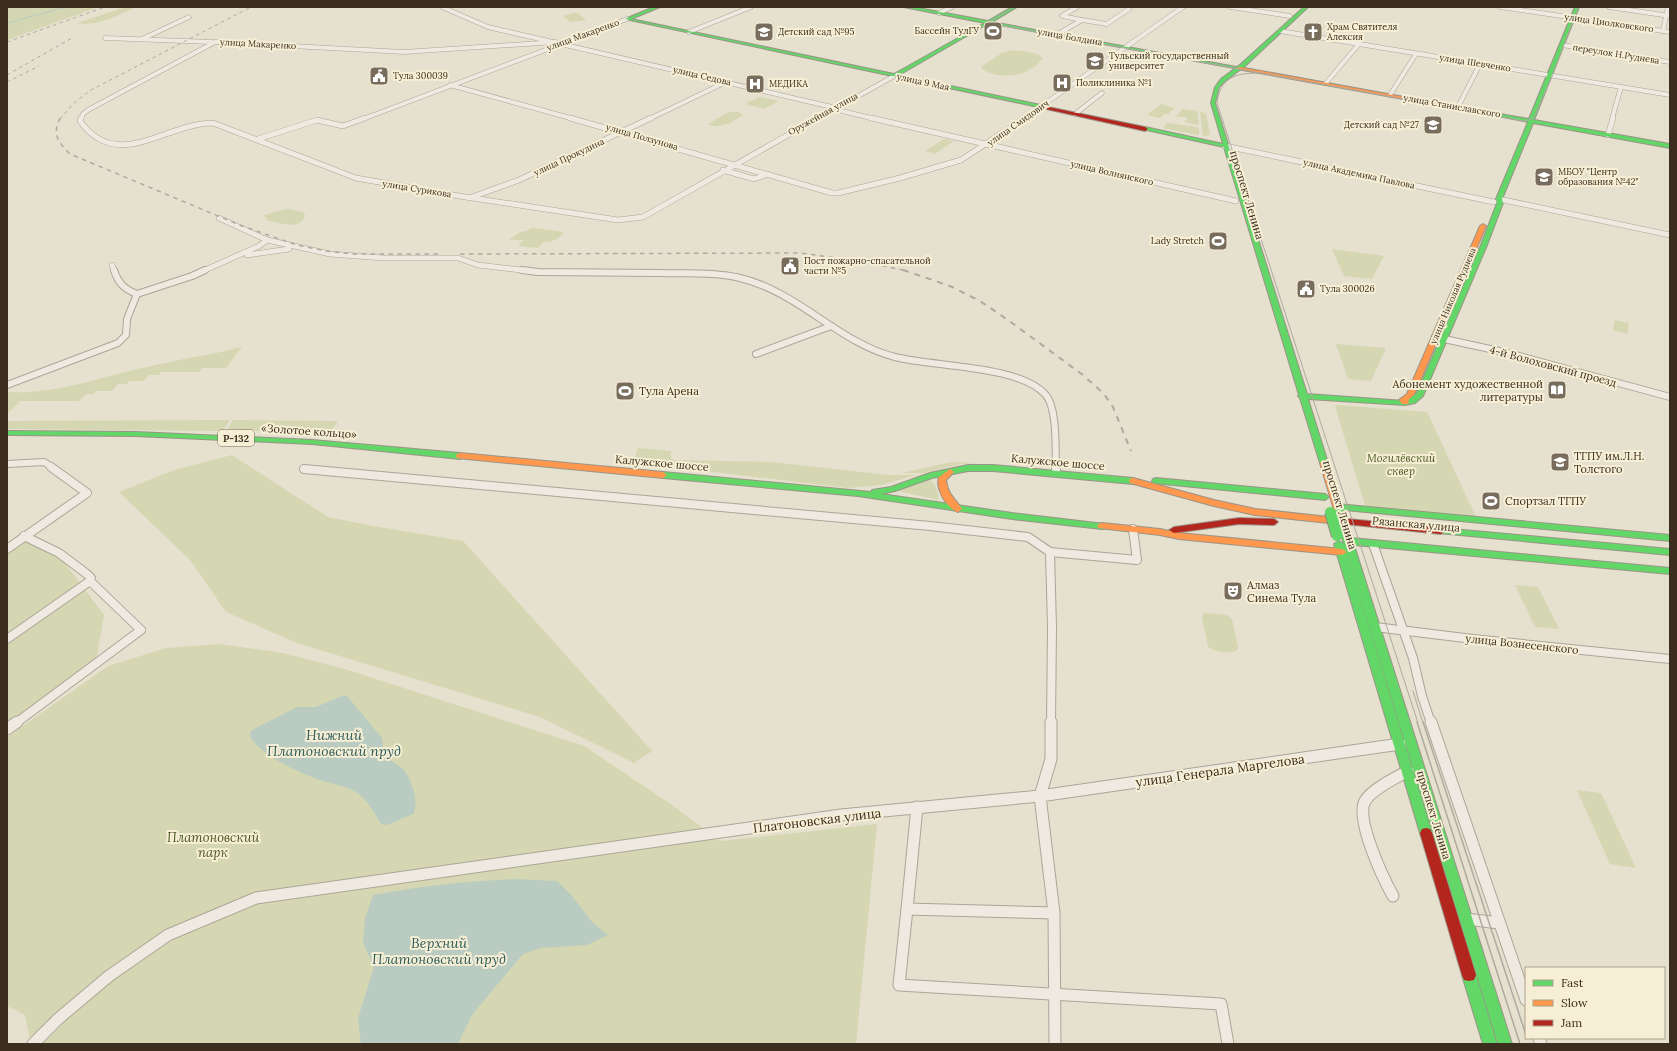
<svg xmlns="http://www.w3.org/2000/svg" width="1677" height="1051" font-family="Lora,serif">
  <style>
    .green { fill: #d4d7b1 }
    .water { fill: #baccc2 }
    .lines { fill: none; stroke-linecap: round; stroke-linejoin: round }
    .stream { stroke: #baccc2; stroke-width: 1 }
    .street-far4-casing { stroke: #aca597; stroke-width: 5 }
    .street-far3-casing { stroke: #aca597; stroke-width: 6 }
    .street-far2-casing { stroke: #aca597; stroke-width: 8 }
    .street-far1-casing { stroke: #aca597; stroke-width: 10 }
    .street-casing { stroke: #aca597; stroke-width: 13 }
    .fast-casing { stroke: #9b9488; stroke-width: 2 }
    .slow-casing { stroke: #9b9488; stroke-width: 2 }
    .jam-casing { stroke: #9b9488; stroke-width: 2 }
    .street-far4 { stroke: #eeeae1; stroke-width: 4 }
    .street-far3 { stroke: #eeeae1; stroke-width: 5 }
    .street-far2 { stroke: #eeeae1; stroke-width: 6 }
    .street-far1 { stroke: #eeeae1; stroke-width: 8 }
    .street { stroke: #eeeae1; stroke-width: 11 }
    .fast { fill: #63d668; fill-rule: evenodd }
    .slow { fill: #ff974d; fill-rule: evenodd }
    .jam { fill: #b3261e; fill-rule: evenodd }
    .tram-far1 { stroke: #aeaaa0; stroke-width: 1 }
    .tram { stroke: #aeaaa0; stroke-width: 1.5 }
    .rail-far2 { stroke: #aeaaa0; stroke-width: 1; stroke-dasharray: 3.5 3.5; stroke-linecap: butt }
    .rail-far1 { stroke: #aeaaa0; stroke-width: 1.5; stroke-dasharray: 4.5 4.5; stroke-linecap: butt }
    .rail { stroke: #aeaaa0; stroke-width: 2; stroke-dasharray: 6 6; stroke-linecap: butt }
    .fast-bridge-casing { stroke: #918a7e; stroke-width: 12; stroke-linecap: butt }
    .fast-bridge { stroke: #63d668; stroke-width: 10 }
    .labels { text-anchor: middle; stroke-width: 4; stroke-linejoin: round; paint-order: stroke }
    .far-street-label { font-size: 9px; fill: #3c2e1e; stroke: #f7efd5 }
    .far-poi-label { font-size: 9px; fill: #3c2e1e; stroke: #f7efd5; text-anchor: start }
    .shield { fill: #f7efd5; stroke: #746855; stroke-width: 1 }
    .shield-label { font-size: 10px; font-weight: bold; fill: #3c2e1e }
    .street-label { font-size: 11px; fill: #3c2e1e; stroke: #f7efd5 }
    .poi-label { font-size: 11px; fill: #3c2e1e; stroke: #f7efd5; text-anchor: start }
    .park-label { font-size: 11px; font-style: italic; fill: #4a5924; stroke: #f7efd5 }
    .near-street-label { font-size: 13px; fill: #3c2e1e; stroke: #f7efd5 }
    .near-park-label { font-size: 13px; font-style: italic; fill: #4a5924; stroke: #f7efd5 }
    .near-water-label { font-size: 14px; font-style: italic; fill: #2d5c5b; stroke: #f7efd5 }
  </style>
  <rect width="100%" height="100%" fill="#e6e0cf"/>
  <g class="green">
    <path d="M7,7H99L7,40Z"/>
    <path d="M126,7H137C118,15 97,27 77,23Z"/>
    <path d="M574,13H578L586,20L570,22L563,16Z"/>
    <path d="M1009,51C1019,50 1035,51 1043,58C1030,76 1001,81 982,69L981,67L983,65L1002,53Z"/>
    <path d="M759,97L779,101L764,109L745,104Z"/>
    <path d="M1161,104L1175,108L1168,114H1165L1160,118L1147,115Z"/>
    <path d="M1183,109L1197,111L1199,125L1184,122L1188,118L1176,116Z"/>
    <path d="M1200,111L1206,114L1210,135L1203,136Z"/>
    <path d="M729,112H738L743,115C733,122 720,130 708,124Z"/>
    <path d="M1167,123L1196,127L1199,129V135L1163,128Z"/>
    <path d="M944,139L954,141L935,154L925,151Z"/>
    <path d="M288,209L303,212L305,215C301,231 278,223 267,220L266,217L263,216L273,212Z"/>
    <path d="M531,228H534L564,232C560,239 551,243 543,242L538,248L518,246L523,240H509L520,232L527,231Z"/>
    <path d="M1332,249L1384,256L1372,279L1344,276Z"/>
    <path d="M1615,320L1629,323L1627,334L1613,330Z"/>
    <path d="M1336,344L1386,348L1371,381L1348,379Z"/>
    <path d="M242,347L226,368H202L199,372H161L159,375H149L144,381H129L127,384H118L112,391H96L93,394H86L79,401H20L9,412H49H9L7,413V392C53,395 102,377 147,367C179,359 211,355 242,347Z"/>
    <path d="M1337,405L1427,412L1477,519L1366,509L1335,406Z"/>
    <path d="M230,420L222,431L7,429V421Z"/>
    <path d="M233,420L338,421L328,435L229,429L228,428Z"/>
    <path d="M638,448L671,451V457L673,460L771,462L889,475H916L881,485L848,488L638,463L635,458Z"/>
    <path d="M232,455L328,517L373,526L463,541L652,751L634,763L540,717L297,643L226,612L190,560L119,492L174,470Z"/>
    <path d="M951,462L979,463L961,464L923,473H902Z"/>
    <path d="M931,480L935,485L939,498L938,500L898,491Z"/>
    <path d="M18,535L61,558L104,615L96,661L7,724V543Z"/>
    <path d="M1515,585L1538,587L1559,629L1535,627Z"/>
    <path d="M1207,613L1226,615L1232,619L1238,648L1236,651C1228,654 1214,652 1208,647L1202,617L1203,614Z"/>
    <path d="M220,644L283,653L345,669L584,746L672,805L720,841L877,824L856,1044H31L25,1015L7,1006V737L108,666L166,648Z"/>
    <path d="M1577,790L1601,793L1636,868L1610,864Z"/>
  </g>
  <g class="water">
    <path d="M342,696H347L382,738L384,755C389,761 396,763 402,768C411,777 420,802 413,814L387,825L381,824C375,814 369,803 360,795C349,786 332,784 320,780C301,774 256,753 249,734L252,730L297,707H316Z"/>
    <path d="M515,879L557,881L573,897L592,922L608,935L587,945L541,948L523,954L472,1015L458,1044H361L358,1018L374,967L363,943L365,918L373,895C420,886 467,881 515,879Z"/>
  </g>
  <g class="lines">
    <path class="stream" d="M7,23L66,7"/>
    <defs>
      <g id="street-far4">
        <path d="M442,7L488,27L832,107L842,111L875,119"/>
        <path d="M1077,7L1062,16L1082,20"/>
        <path d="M1230,7L1290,16"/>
        <path d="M1500,7L1670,32"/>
        <path d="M1609,7L1670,16"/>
        <path d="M939,13L952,7"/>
        <path d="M1280,31L1670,95"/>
        <path d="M1663,31L1668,7"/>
        <path d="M689,32L751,7"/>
        <path d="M1056,35L1082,20L1107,24L1129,9"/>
        <path d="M105,38L212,42"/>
        <path d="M142,39L189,17"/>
        <path d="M1562,45L1670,62"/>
        <path d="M1326,83L1359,44"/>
        <path d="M450,85L574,119"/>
        <path d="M1390,95L1416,54"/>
        <path d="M1458,107L1480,64"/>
        <path d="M1075,114L1102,93"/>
        <path d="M81,119L83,114L88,110L215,42L404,52L556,42"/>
        <path d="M363,119L627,19"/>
        <path d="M649,119L726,82"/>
        <path d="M817,119L894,76"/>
        <path d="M1023,119L1183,7"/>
        <path d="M1612,119L1621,87"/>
      </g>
      <g id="street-far3">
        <path d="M81,118L80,121C117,173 166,123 213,123L356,178L459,196L618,220L643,217L818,118"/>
        <path d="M570,118L832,193H838L900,178L961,160L1025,118"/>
        <path d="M871,118L1236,201"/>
        <path d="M1608,135L1613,118"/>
        <path d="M258,139L317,120L343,126L365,118"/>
        <path d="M1225,146L1494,202"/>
        <path d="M723,170L754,179L768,174"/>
        <path d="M472,197L519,180L651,118"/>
        <path d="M1499,199L1670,235"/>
        <path d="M219,218L267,240L330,254L384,258H458L478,265L530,271"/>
        <path d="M247,255L289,249"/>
        <path d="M112,265L114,271"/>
        <path d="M203,271L259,246L267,240"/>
      </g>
      <g id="street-far2">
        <path d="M114,270C118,283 124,289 137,294"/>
        <path d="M522,270L538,272C579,272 620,273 661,273C687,274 715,272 740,278C797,291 839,343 895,357C934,367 1018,365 1045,394C1058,408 1055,449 1056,468"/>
        <path d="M1435,337L1504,352L1670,397"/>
        <path d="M756,354L831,326"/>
        <path d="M7,385L118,343L126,335L127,319L137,294L192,276L205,270"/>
        <path d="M7,464L44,462L53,468"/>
      </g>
      <g id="street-far1">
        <path d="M1056,467V473"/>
        <path d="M304,469L930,526L1028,537L1050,552L1137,560L1133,529"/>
        <path d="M1373,544L1413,658L1422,696L1431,723"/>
        <path d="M7,549L87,493L51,467"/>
        <path d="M1050,552L1052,628L1051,723"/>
        <path d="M1375,627L1473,639L1670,659"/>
        <path d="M7,639L90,581"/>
        <path d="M16,723L141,630L90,581L91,578L87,574L59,553L24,536"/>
      </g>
      <g id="street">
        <path d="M1051,722V759L1040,796L1054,913L1055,1044"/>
        <path d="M1431,722L1526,1000"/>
        <path d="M7,729L17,722"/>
        <path d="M917,807L907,909L1054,913"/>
        <path d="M1393,896C1383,878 1355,819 1365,801C1372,789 1397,777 1408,771"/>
        <path d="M907,909L899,985L1221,1004L1228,1044"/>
        <path d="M1466,919L1499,923"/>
        <path d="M1539,1038L1541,1044"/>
        <path d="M33,1044L58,1019L109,976L168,935L256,898L841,815L1040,796L1400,744"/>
      </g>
      <g id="fast">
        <path d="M654,7H660L631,19L894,74L985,23L904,7H913L988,21L1012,7H1017L992,22L1236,67L1234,68L989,23L899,75L1050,107V108L1048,109L625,19Z"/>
        <path d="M1304,7H1308L1245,66L1225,81L1219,87L1215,103L1307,394L1405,401L1409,399L1417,393L1481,245L1497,203L1496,199L1528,122L1457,108L1459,107L1529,119L1575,7H1579L1534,120L1670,144V148L1533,123L1502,199L1503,203L1487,245L1423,396L1415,403L1405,405L1308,399L1328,463L1324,466L1320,463L1300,398L1298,396L1299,395L1224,147L1142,129L1145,127L1223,144L1211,103L1215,87L1221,79L1241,64Z"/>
        <path d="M7,431L136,432L312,440L460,453L464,456L460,459L312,444L136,436L7,435Z"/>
        <path d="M968,465H993L1133,478L1137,481L1133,484L993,471H968L932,478L895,491L881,494L1012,513L1105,524L1107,526L1105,528L1102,529L1012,519L858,496L663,478L659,475L663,472L871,492L872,490L891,487L930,473Z"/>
        <path d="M1156,478L1325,494L1329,497L1325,500L1153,483L1152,481L1153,479Z"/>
        <path d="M1337,504L1670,535V541L1334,509L1333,507L1334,505Z"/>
        <path d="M1441,528L1670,549V555L1438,533L1436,531L1438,529Z"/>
        <path d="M1347,534L1350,535L1352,538L1670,568V574L1354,545L1512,1044H1498L1343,541L1342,537Z"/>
        <path d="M1339,541L1344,544L1432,833L1430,837L1426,838L1422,837L1420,833L1334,544Z"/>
        <path d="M1469,969L1474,970L1476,975L1497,1044H1483L1462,975L1464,970Z"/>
      </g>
      <g id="slow">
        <path d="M1239,67L1459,107L1461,108L1459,109L1237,69Z"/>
        <path d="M1483,224L1486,226L1414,395L1408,400L1409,402L1408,404H1402L1399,400L1407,394L1480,226Z"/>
        <path d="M460,453L663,472L667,475L663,478L457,458L456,456L457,454Z"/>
        <path d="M1324,460L1328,463L1343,513L1342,515H1336L1335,513L1320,463Z"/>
        <path d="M950,469L954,472L946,480C947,493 955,499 962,509L958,512C947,509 935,488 939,477Z"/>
        <path d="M1133,478L1214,500L1255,509L1338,518L1342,521L1338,524L1255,515L1214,506L1130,483L1129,481L1130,479Z"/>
        <path d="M1102,523L1160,529L1179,533L1342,549L1347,552L1342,555L1179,539L1160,535L1099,528L1097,526L1099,524Z"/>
      </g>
      <g id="jam">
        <path d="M1048,107L1145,127L1148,129L1145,131L1046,109V108Z"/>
        <path d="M1239,518L1274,519L1278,522L1274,525L1239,524L1174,533L1169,530L1174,527Z"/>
        <path d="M1338,518L1441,528L1446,531L1441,534L1335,523L1334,521L1335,519Z"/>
        <path d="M1426,828L1430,829L1432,833L1476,975L1474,980L1469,981L1464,980L1462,975L1420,833L1422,829Z"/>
      </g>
    </defs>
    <use href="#street-far4" class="street-far4-casing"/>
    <use href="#street-far3" class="street-far3-casing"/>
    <use href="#street-far2" class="street-far2-casing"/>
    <use href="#street-far1" class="street-far1-casing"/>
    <use href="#street" class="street-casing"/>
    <use href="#fast" class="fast-casing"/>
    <use href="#slow" class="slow-casing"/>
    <use href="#jam" class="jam-casing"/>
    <use href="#street-far4" class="street-far4"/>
    <use href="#street-far3" class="street-far3"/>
    <use href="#street-far2" class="street-far2"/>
    <use href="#street-far1" class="street-far1"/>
    <use href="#street" class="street"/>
    <use href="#fast" class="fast"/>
    <use href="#slow" class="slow"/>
    <use href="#jam" class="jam"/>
    <g class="tram-far1">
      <path d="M1014,7L987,23L1524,121L1533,119L1553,74L1578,7"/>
      <path d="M1259,73C1236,73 1220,77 1217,103L1418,723"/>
      <path d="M1413,691L1423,723"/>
    </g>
    <g class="tram">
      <path d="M1417,722L1520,1044"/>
      <path d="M1423,722L1526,1035"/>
    </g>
    <g class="rail-far2">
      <path d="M7,42L105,7"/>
      <path d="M7,75L72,38"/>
      <path d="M7,82L39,66"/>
      <path d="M60,119L74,103L91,90L251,7"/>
    </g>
    <g class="rail-far1">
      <path d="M60,118C52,134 58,142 70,154L242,226L297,245L326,251L354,254H441"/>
      <path d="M460,254L800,253L866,262L907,271"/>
    </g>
    <path class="rail" d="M903,270L950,286L980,301L1008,320L1083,375L1104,394L1113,407L1131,451"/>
    <defs>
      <g id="fast-bridge">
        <path d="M1330,512L1337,536"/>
        <path d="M1339,513L1347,537"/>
      </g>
    </defs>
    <use href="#fast-bridge" class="fast-bridge-casing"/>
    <use href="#fast-bridge" class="fast-bridge"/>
  </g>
  <defs>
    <symbol id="stadium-square" viewBox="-11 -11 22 22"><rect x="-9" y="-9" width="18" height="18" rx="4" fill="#786c5c" stroke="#f7efd5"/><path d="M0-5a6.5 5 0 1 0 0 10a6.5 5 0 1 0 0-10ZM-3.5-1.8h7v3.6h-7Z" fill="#fff"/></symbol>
    <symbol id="school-square" viewBox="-11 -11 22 22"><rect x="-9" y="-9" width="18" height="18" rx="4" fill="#786c5c" stroke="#f7efd5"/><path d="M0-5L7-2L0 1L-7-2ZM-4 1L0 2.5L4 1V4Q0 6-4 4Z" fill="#fff"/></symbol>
    <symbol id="church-square" viewBox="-11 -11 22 22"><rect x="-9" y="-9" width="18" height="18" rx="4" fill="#786c5c" stroke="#f7efd5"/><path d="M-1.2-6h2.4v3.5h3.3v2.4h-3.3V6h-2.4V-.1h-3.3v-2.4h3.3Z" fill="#fff"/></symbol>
    <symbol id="university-square" viewBox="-11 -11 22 22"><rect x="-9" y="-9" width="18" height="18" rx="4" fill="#786c5c" stroke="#f7efd5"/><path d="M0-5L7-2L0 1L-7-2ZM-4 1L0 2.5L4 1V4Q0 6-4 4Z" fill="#fff"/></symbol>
    <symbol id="civic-square" viewBox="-11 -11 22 22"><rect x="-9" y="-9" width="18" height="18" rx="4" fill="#786c5c" stroke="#f7efd5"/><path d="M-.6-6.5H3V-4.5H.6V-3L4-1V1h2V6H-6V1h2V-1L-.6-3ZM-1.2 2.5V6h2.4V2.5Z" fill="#fff"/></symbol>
    <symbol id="hospital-square" viewBox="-11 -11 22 22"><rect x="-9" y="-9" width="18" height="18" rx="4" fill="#786c5c" stroke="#f7efd5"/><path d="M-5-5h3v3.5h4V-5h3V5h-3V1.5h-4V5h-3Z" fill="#fff"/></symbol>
    <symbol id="library-square" viewBox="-11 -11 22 22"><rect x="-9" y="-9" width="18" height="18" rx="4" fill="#786c5c" stroke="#f7efd5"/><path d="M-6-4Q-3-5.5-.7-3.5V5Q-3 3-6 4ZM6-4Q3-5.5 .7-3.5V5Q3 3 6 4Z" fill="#fff"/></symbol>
    <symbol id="theatre-square" viewBox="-11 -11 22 22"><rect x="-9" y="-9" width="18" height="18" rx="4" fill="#786c5c" stroke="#f7efd5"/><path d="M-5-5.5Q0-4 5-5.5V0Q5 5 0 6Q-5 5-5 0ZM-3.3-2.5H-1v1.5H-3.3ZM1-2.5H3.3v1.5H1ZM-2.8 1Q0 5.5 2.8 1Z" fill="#fff"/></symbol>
  </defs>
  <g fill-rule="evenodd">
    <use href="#stadium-square" x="982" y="20" width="22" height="22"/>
    <use href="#school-square" x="753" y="21" width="22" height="22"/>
    <use href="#church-square" x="1302" y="21" width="22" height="22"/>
    <use href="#university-square" x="1084" y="50" width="22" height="22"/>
    <use href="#civic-square" x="368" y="65" width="22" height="22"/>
    <use href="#hospital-square" x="1051" y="72" width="22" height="22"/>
    <use href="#hospital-square" x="744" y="73" width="22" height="22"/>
    <use href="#school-square" x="1422" y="114" width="22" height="22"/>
    <use href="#school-square" x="1533" y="166" width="22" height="22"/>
    <use href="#stadium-square" x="1207" y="230" width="22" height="22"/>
    <use href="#civic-square" x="779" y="255" width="22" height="22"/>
    <use href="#civic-square" x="1295" y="278" width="22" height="22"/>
    <use href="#library-square" x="1546" y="379" width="22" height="22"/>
    <use href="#stadium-square" x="614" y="380" width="22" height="22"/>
    <use href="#university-square" x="1549" y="451" width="22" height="22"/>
    <use href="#stadium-square" x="1480" y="490" width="22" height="22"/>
    <use href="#theatre-square" x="1222" y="580" width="22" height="22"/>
  </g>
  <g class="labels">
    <g class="far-street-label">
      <text transform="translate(1609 23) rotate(8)" y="3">улица Циолковского</text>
      <text transform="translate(583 35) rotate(-20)" y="3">улица Макаренко</text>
      <text transform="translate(1070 37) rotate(10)" y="3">улица Болдина</text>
      <text transform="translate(258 44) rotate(3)" y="3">улица Макаренко</text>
      <text transform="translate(1616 54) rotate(9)" y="3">переулок Н.Руднева</text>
      <text transform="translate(1475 63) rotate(9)" y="3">улица Шевченко</text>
      <text transform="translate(702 76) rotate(13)" y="3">улица Седова</text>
      <text transform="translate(923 82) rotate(12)" y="3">улица 9 Мая</text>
      <text transform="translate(1452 106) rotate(10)" y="3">улица Станиславского</text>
      <text transform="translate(823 114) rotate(-29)" y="3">Оружейная улица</text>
      <text transform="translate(1018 123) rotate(-35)" y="3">улица Смидович</text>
      <text transform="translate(642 137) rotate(16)" y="3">улица Ползунова</text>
      <text transform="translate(569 157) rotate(-25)" y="3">улица Прокудина</text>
      <text transform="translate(1112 173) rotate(13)" y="3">улица Волнянского</text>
      <text transform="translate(1359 174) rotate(12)" y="3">улица Академика Павлова</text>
      <text transform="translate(417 189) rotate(9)" y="3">улица Сурикова</text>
      <text transform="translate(1453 296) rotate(-67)" y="3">улица Николая Руднева</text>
    </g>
    <g class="far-poi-label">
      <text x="1327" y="30">Храм Святителя<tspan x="1327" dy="10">Алексия</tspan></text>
      <text x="979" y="34" text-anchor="end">Бассейн ТулГУ</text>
      <text x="778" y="35">Детский сад №95</text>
      <text x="1109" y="59">Тульский государственный<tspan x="1109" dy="10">университет</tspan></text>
      <text x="393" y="79">Тула 300039</text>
      <text x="1076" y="86">Поликлиника №1</text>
      <text x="769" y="87">МЕДИКА</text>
      <text x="1419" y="128" text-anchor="end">Детский сад №27</text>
      <text x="1558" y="175">МБОУ "Центр<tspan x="1558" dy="10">образования №42"</tspan></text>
      <text x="1204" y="244" text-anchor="end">Lady Stretch</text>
      <text x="804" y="264">Пост пожарно-спасательной<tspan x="804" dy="10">части №5</tspan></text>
      <text x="1320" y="292">Тула 300026</text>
    </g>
    <rect class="shield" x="218" y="430" width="36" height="16" rx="3"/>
    <g class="shield-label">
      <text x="236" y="442">Р-132</text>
    </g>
    <g class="street-label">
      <text transform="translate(1247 195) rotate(73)" y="4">проспект Ленина</text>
      <text transform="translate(1553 366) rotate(15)" y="4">4-й Волоховский проезд</text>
      <text transform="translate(309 431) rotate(4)" y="4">«Золотое кольцо»</text>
      <text transform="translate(1058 462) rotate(5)" y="4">Калужское шоссе</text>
      <text transform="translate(662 463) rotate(5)" y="4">Калужское шоссе</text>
      <text transform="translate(1340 505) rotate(73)" y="4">проспект Ленина</text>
      <text transform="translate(1416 524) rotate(5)" y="4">Рязанская улица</text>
      <text transform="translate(1522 644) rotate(6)" y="4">улица Вознесенского</text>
      <text transform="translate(1434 815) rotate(73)" y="4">проспект Ленина</text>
    </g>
    <g class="poi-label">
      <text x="1543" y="388" text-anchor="end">Абонемент художественной<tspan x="1543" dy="13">литературы</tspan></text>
      <text x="639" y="395">Тула Арена</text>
      <text x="1574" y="460">ТГПУ им.Л.Н.<tspan x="1574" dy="13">Толстого</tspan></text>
      <text x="1505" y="505">Спортзал ТГПУ</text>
      <text x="1247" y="589">Алмаз<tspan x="1247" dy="13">Синема Тула</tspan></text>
    </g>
    <g class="park-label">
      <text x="1401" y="462">Могилёвский<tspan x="1401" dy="13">сквер</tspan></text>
    </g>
    <g class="near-street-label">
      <text transform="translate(1220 770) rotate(-8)" y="5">улица Генерала Маргелова</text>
      <text transform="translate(817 820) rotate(-7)" y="5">Платоновская улица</text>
    </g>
    <g class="near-park-label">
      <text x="213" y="842">Платоновский<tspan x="213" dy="15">парк</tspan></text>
    </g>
    <g class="near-water-label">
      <text x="334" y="740">Нижний<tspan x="334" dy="16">Платоновский пруд</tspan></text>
      <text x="439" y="948">Верхний<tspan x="439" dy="16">Платоновский пруд</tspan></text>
    </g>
  </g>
  <rect width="1677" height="1051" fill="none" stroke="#3c2e1e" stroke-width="16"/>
  <rect x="1525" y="967" width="140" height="72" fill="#f7efd5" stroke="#aca28c"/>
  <rect x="1533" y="980" width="20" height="6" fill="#63d668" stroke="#aca28c"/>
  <text x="1561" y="987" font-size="12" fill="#3c2e1e">Fast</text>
  <rect x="1533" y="1000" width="20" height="6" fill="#ff974d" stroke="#aca28c"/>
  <text x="1561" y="1007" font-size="12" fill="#3c2e1e">Slow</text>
  <rect x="1533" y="1020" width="20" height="6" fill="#b3261e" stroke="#aca28c"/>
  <text x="1561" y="1027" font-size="12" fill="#3c2e1e">Jam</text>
</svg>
